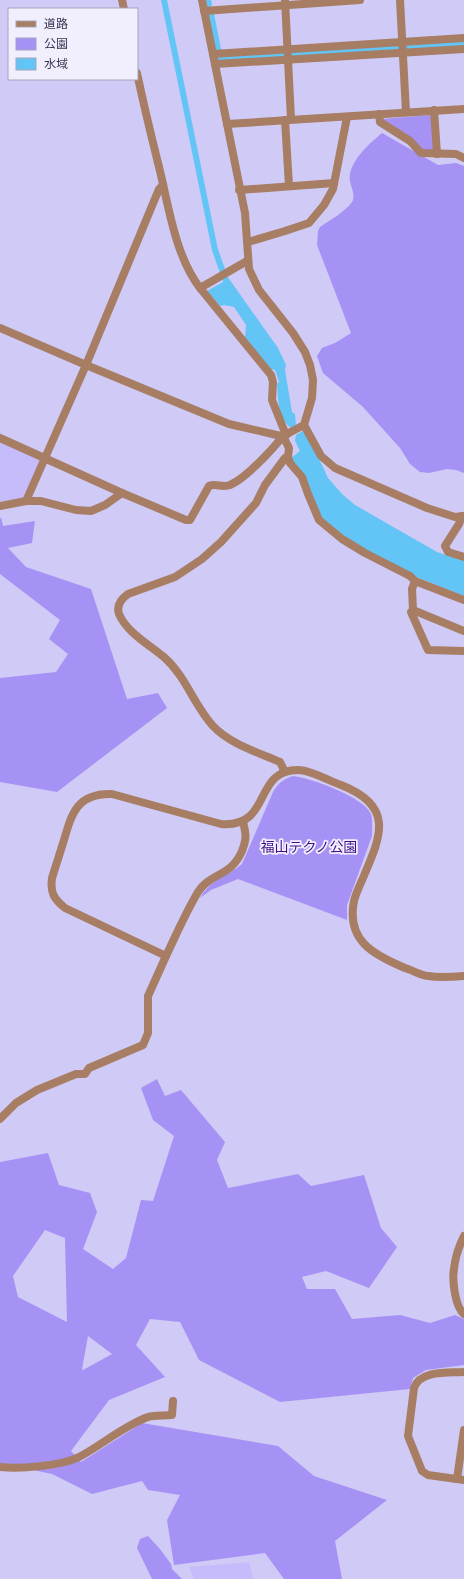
<svg xmlns="http://www.w3.org/2000/svg" width="464" height="1579" font-family="'Alegreya Sans','Noto Sans JP',sans-serif">
  <style>
    .built { fill: #c6bcfc }
    .green { fill: #a692f5; fill-rule: evenodd }
    .water { fill: #62c5f5 }
    .lines { fill: none; stroke-linecap: round; stroke-linejoin: round }
    .canal { stroke: #62c5f5; stroke-width: 6 }
    .minor { stroke: #a77d63; stroke-width: 8 }
    .labels { text-anchor: middle; stroke-width: 3.5; stroke-linejoin: round; paint-order: stroke }
    .park-label { font-size: 14px; fill: #3f0f86; stroke: #f1effe }
  </style>
  <rect width="100%" height="100%" fill="#d0caf6"/>
  <g class="built">
    <path d="M0,440L41,458L25,498L0,502Z"/>
    <path d="M249,1562L253,1579H194L189,1567Z"/>
  </g>
  <g class="green">
    <path d="M430,115L431,116L434,151H423L382,119Z"/>
    <path d="M382,133L438,165L456,163L464,166V473L456,470L447,469L429,473L420,472L410,464L400,448L363,407L323,373L317,356L322,348L335,343L351,333L317,245L318,231L320,227C329,221 346,211 352,202C356,195 351,188 350,181C347,163 370,143 382,133Z"/>
    <path d="M1,517L3,526L35,521L32,543L8,548L26,567L91,589L127,699L158,693L167,708L57,792L0,782V678L56,672L68,654L49,639L60,620L0,574V519Z"/>
    <path d="M293,776C311,778 364,797 371,814C373,821 372,829 372,836L347,905V920L238,879L211,890L200,898C212,878 225,878 242,864L273,792C278,783 284,779 293,776Z"/>
    <path d="M157,1079L165,1096L181,1090L225,1142L217,1160L228,1188L298,1174L311,1186L364,1175L381,1228L397,1247L369,1288L326,1271L302,1277L307,1289H335L352,1319L400,1315L430,1323L455,1315L464,1319V1365L426,1370L413,1378L410,1389L280,1402L199,1360L180,1322L150,1319L136,1345L165,1377L109,1400L71,1451L81,1462L142,1423L278,1446L314,1476L387,1500L335,1541L342,1579H284L265,1553L174,1565L167,1520L180,1495L148,1490L142,1481L92,1494L52,1474L0,1463V1162L48,1153L59,1185L90,1193L97,1212L83,1249L113,1269L126,1258L141,1200L153,1201L174,1136L153,1120L141,1088ZM45,1230L65,1238L67,1322L18,1297L13,1276ZM88,1336L112,1354L83,1370L82,1369Z"/>
    <path d="M148,1536L160,1549L171,1564L172,1569L182,1579H152L137,1548L140,1539Z"/>
  </g>
  <g class="water">
    <path d="M227,276L278,348L286,365L285,370L292,412L295,414L296,426L291,428C278,418 278,399 277,384L279,382L275,370L270,369L245,337L246,325L234,307L224,305L220,306L207,291L223,282L222,278Z"/>
    <path d="M303,431L307,433L328,478L342,494L355,505L437,552L464,561V596L414,576L361,548L320,520L291,458L300,451L295,441L296,435Z"/>
  </g>
  <g class="lines">
    <g class="canal">
      <path d="M164,0L215,250L225,278"/>
      <path d="M208,0L209,4"/>
      <path d="M211,14L220,59L464,44"/>
    </g>
    <g class="minor">
      <path d="M122,0L124,9"/>
      <path d="M285,0L291,119"/>
      <path d="M400,0L406,112"/>
      <path d="M204,11L360,0"/>
      <path d="M213,54L464,38"/>
      <path d="M215,64L464,49"/>
      <path d="M137,73C144,106 152,139 160,171C169,209 176,257 200,288L271,375L273,382L272,400L286,435"/>
      <path d="M434,110L437,154"/>
      <path d="M379,114L380,122L410,141L421,153L456,154L464,158"/>
      <path d="M285,120L289,186"/>
      <path d="M227,124L464,109"/>
      <path d="M239,190L334,183"/>
      <path d="M248,242L285,231L309,223L324,205L333,189L347,117"/>
      <path d="M200,288L247,261"/>
      <path d="M0,328L86,365L229,424L281,436H283L304,425L312,398L313,380L310,365L305,352L293,333L259,290L249,269L245,213L202,0"/>
      <path d="M304,425L321,456L335,468L427,508L455,517L464,516"/>
      <path d="M0,438L122,493"/>
      <path d="M26,501L86,365L159,189L163,185"/>
      <path d="M0,506L26,501H41L76,510L91,511L105,505L122,493L186,520H190L209,486C216,483 222,488 230,485C246,478 272,450 283,436L289,448L288,457L290,463L302,477L308,494L319,520L342,539L365,553L410,576L415,581L464,600"/>
      <path d="M462,516L459,524L445,546L448,552L464,557"/>
      <path d="M415,581L412,589L413,610L464,631"/>
      <path d="M413,610L411,612L428,650L464,651"/>
      <path d="M285,772L280,762C257,752 230,744 213,726C194,705 186,677 165,658C150,645 127,633 119,614C116,605 121,599 128,594L175,577L202,559L221,542L256,503L265,485L285,458L288,457"/>
      <path d="M166,956C176,935 186,912 198,892C211,872 231,877 242,851C247,838 246,835 243,821"/>
      <path d="M0,1119L16,1103L37,1090L76,1074H85L89,1068L143,1045L148,1033V996L166,956L65,908C54,899 50,893 52,878C56,865 60,853 64,840C72,812 78,793 112,794L221,824C273,828 252,770 298,770C311,770 329,781 341,785C395,806 381,836 363,878C360,885 356,893 354,901C346,941 374,955 405,968C412,970 420,975 428,976C440,978 452,977 464,976"/>
      <path d="M464,1236C459,1246 455,1258 454,1269C452,1280 455,1307 464,1314"/>
      <path d="M464,1372C448,1373 420,1370 414,1388L408,1436L422,1471L428,1475L464,1480"/>
      <path d="M0,1467C20,1469 61,1466 79,1457C102,1445 123,1426 148,1417C155,1415 164,1416 172,1415L173,1401"/>
      <path d="M457,1479L464,1430"/>
    </g>
  </g>
  <g class="labels">
    <g class="park-label">
      <text x="309" y="852">福山テクノ公園</text>
    </g>
  </g>
  <rect x="8" y="8" width="130" height="72" fill="#f1effe" stroke="#a7a4b9"/>
  <rect x="16" y="21" width="20" height="6" fill="#a77d63" stroke="#a7a4b9"/>
  <text x="44" y="28" font-size="12" fill="#393451">道路</text>
  <rect x="16" y="38" width="20" height="12" fill="#a692f5" stroke="#a7a4b9"/>
  <text x="44" y="48" font-size="12" fill="#393451">公園</text>
  <rect x="16" y="58" width="20" height="12" fill="#62c5f5" stroke="#a7a4b9"/>
  <text x="44" y="68" font-size="12" fill="#393451">水域</text>
</svg>
